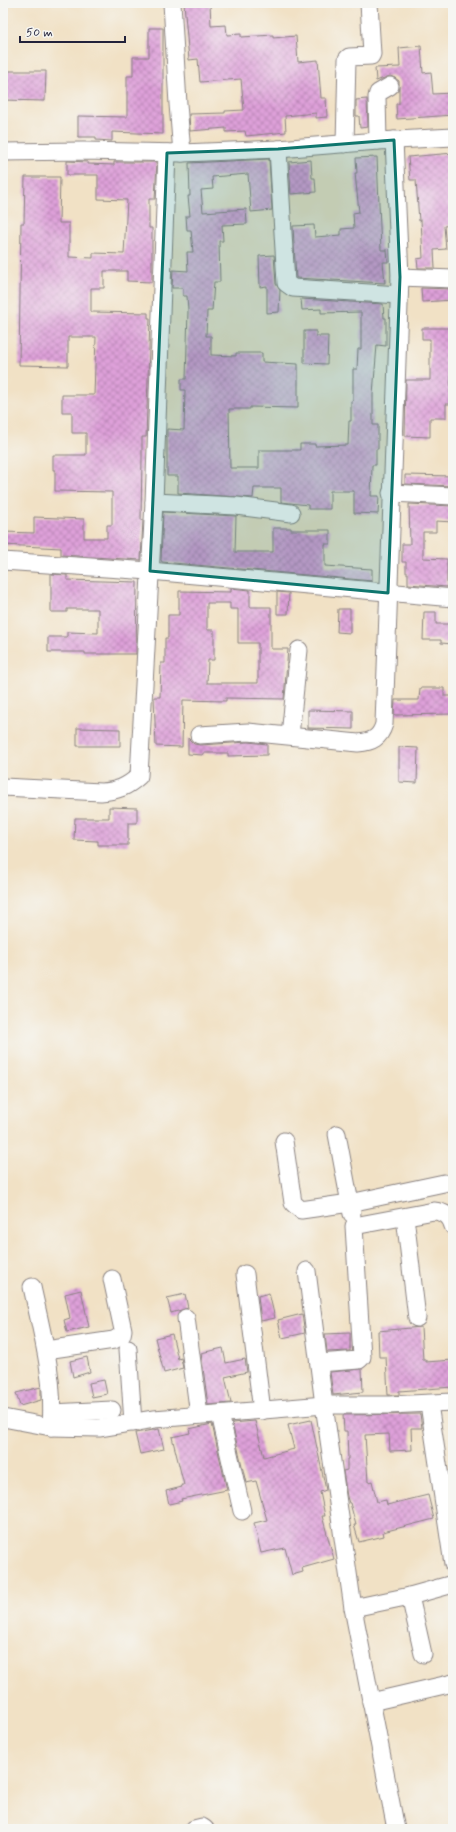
<svg xmlns="http://www.w3.org/2000/svg" width="456" height="1832" font-family="Mynerve,sans-serif">
  <style>
    .building { fill: url(#building-cross-hatch); fill-rule: evenodd }
    .lines { fill: none; stroke-linecap: round; stroke-linejoin: round }
    .minor-casing { stroke: #8a8280; stroke-width: 19 }
    .minor { stroke: #fff; stroke-width: 17 }
    .marked { fill: #0f766e; fill-opacity: 0.2; stroke: #0f766e; stroke-width: 3; stroke-linejoin: round }
  </style>
  <defs>
    <pattern id="building-cross-hatch" width="8" height="8" patternUnits="userSpaceOnUse"><rect width="8" height="8" fill="#dea0d9"/><path d="M0 0l8 8M0 8l8-8" fill="none" stroke="#b482b1"/></pattern>
  </defs>
  <rect width="100%" height="100%" fill="#f6f6f2"/>
  <filter id="ink" filterUnits="userSpaceOnUse"><feTurbulence type="fractalNoise" baseFrequency=".025" numOctaves="2"/><feDisplacementMap in="SourceGraphic" scale="8" xChannelSelector="R" yChannelSelector="G"/><feConvolveMatrix kernelMatrix="1 2 1 2 8 2 1 2 1" color-interpolation-filters="sRGB"/></filter>
  <filter id="wash" filterUnits="userSpaceOnUse"><feTurbulence type="fractalNoise" baseFrequency=".012" numOctaves="4" result="noise"/><feDisplacementMap in="SourceGraphic" scale="16" xChannelSelector="R" yChannelSelector="G"/><feGaussianBlur stdDeviation="0.9" result="paint"/><feColorMatrix in="noise" values="0 0 0 0 0 0 0 0 0 0 0 0 0 0 0 0 0 1.4 0 .05"/><feComposite in="paint" operator="in"/></filter>
  <g filter="url(#wash)">
    <rect width="100%" height="100%" fill="#f1e1c5"/>
    <g id="blocks">
      <g class="building">
        <path d="M184,3H210L211,26L226,25L227,35L241,34V37L273,35V38L296,36L298,62L318,60L321,98H326L327,117L316,118V113L285,116L286,132L246,136L245,131L226,132V128L190,131L189,114L225,113V111L244,110L241,79L200,82L198,59L189,60Z"/>
        <path d="M149,28H163V134L112,132V141L96,140V137H78V116L127,117V76H133V57H149Z"/>
        <path d="M421,46L423,73L431,72L433,94L452,93L453,115L397,119L396,104H399V81L395,78L390,76L376,81L375,68L400,67L399,48Z"/>
        <path d="M3,71H46L45,101L3,100Z"/>
        <path d="M367,99L368,127L360,128L359,116H356V100Z"/>
        <path d="M453,153V225L444,226L446,249L434,250L435,268H418L417,259L423,258L421,220L419,221L416,180H410L408,157Z"/>
        <path d="M377,157L381,250H387L388,262H383L385,283L296,278L293,226L314,225L315,237L341,235V229L354,228L353,213L359,212L355,173H357L356,158Z"/>
        <path d="M269,159L272,210L251,212L248,174L212,177L213,189L201,190L203,212L246,209L247,224L222,225L223,241H219L220,282H214L212,311H207L206,336H211V355L236,356V353H262V362L298,364V408L250,407V409H229L230,468H259V450H300V444H315V446L348,445L349,421H351V401H353V369H357L358,349H361V312L321,313V309L302,310L301,299L383,304L384,318H386V346L377,345L373,394V425H378V449H376V465H372L371,496H379L378,514L354,513V491H330V509H308V505L281,502V488H254L253,498L178,493V476H167V429L184,430L185,390H181V379H186L188,310L187,296H183V288H172L173,270L188,271L187,252H193L191,230H187L186,216H190L188,196H190L189,163Z"/>
        <path d="M311,160L312,178H315L316,192L291,194L289,162Z"/>
        <path d="M67,161L88,162V164L114,165V162H157L155,199H149V228H152V282L127,281V271H104V288H91V312L148,313V318H150L146,437H142V457L141,520H143L141,560L61,555V548L3,545V532L34,533V517L84,519V538H107V525H112V492L55,491V470H53V455H86V433H72V412H62V395H94L96,337H68V366L19,365L21,223H24L25,177H60L59,223H69V257L93,258V253L124,254L127,200L98,199V175H67Z"/>
        <path d="M274,255L276,284L280,290L279,312L267,313V286L260,287L259,256Z"/>
        <path d="M421,288L453,289V300L422,302Z"/>
        <path d="M422,328H452L450,404H446V418H430V437L405,436L406,380H430V339H422Z"/>
        <path d="M304,331H316V336H328L327,364L304,363Z"/>
        <path d="M405,475L453,476V486L405,484Z"/>
        <path d="M409,504L453,506V522L436,521V532H423V558L447,559V587L408,584V573H406V562H402V544H410Z"/>
        <path d="M163,512L236,516L235,552H273V528H291V530H330V544H325V566L372,569V581L162,562L161,560Z"/>
        <path d="M51,574L67,575V580L137,582L136,654H85V652H48V637H67V632L98,633V609H67V612H51Z"/>
        <path d="M231,588L250,590V607H271V649H288L284,699L226,698V701L183,700L182,747L156,746L154,697H160L161,663H165V638H168V615H179V591L231,592ZM207,603H230V609H238V643H258V683H207L208,660H214V630H207Z"/>
        <path d="M277,592L289,593L288,614H277Z"/>
        <path d="M338,609H350V633L337,632Z"/>
        <path d="M424,612H436V624H453V644L441,643V640H423Z"/>
        <path d="M420,688H444V696H453V714L394,715L395,700H419Z"/>
        <path d="M308,710L353,711V729L308,728Z"/>
        <path d="M77,728L120,729V746H77Z"/>
        <path d="M188,738L194,744L200,745L248,742L267,744V755L228,756V753H203V755L188,754Z"/>
        <path d="M399,747L418,748L417,783L399,782Z"/>
        <path d="M109,807L137,808V823H128V845H98V841L74,840L75,818H109Z"/>
        <path d="M81,1290L89,1327L67,1332L64,1320L70,1318L65,1294Z"/>
        <path d="M269,1293L275,1318L261,1321L258,1296Z"/>
        <path d="M185,1294L188,1308L171,1313L167,1298Z"/>
        <path d="M302,1314L305,1333L282,1338L278,1320Z"/>
        <path d="M421,1327L423,1360H426V1362L453,1360V1387L399,1391V1395H388L386,1357H379L378,1331Z"/>
        <path d="M350,1333V1351L327,1352L325,1334Z"/>
        <path d="M172,1334L178,1359L181,1358L183,1368L164,1373L155,1338Z"/>
        <path d="M223,1348L226,1363L245,1359L247,1372L225,1377L231,1403L208,1405L201,1353Z"/>
        <path d="M87,1357L90,1372L73,1377L70,1361Z"/>
        <path d="M362,1369L363,1392L333,1395L330,1372Z"/>
        <path d="M104,1380L107,1394L92,1397L89,1383Z"/>
        <path d="M41,1387V1400L20,1406L16,1393Z"/>
        <path d="M420,1414L422,1428H411L412,1450L390,1451L389,1434L365,1435L368,1482L372,1481L377,1502L386,1500L387,1505L428,1495L434,1519L383,1532L384,1536L359,1542L354,1525H356L350,1503H349L347,1497L343,1471L347,1470V1459H348L347,1431H344L343,1415Z"/>
        <path d="M311,1420L326,1490L320,1492L325,1516H322L334,1559L302,1568L303,1572L292,1575L285,1548L261,1553L254,1523L267,1520L256,1481L246,1483L232,1423L255,1421L264,1457L294,1449L288,1425Z"/>
        <path d="M212,1424L227,1490L181,1499L182,1501L169,1504L166,1491L182,1487L181,1485H184L172,1437L190,1433L189,1429Z"/>
        <path d="M159,1429L164,1449L140,1454L135,1433Z"/>
      </g>
    </g>
  </g>
  <g filter="url(#ink)">
    <use href="#blocks" fill-opacity="0" stroke="#8a8280" stroke-width="1"/>
    <g class="lines">
      <defs>
        <g id="minor">
          <path d="M172,3L178,104L182,153"/>
          <path d="M378,141L377,97L378,93L390,86"/>
          <path d="M345,144L347,59L349,57L371,56L372,54L369,3"/>
          <path d="M278,149L286,283L293,288L399,295"/>
          <path d="M3,152L83,151L182,153L278,149L378,141L453,137"/>
          <path d="M400,277L453,279"/>
          <path d="M391,493L453,496"/>
          <path d="M154,502L236,506L291,513"/>
          <path d="M3,561L150,571L453,598"/>
          <path d="M199,735L248,732L358,743C372,742 380,738 384,724L400,277L394,140"/>
          <path d="M290,735L299,650"/>
          <path d="M3,787L101,792C117,791 127,787 139,776L154,502L167,153"/>
          <path d="M337,1134L352,1214"/>
          <path d="M284,1141L293,1203L301,1210L350,1203L444,1183"/>
          <path d="M405,1217L417,1318"/>
          <path d="M307,1271L324,1405L353,1608L396,1829"/>
          <path d="M245,1274L262,1411"/>
          <path d="M32,1287C42,1333 55,1380 51,1427"/>
          <path d="M186,1318L199,1415"/>
          <path d="M128,1349L133,1423"/>
          <path d="M46,1350L114,1340L122,1335L123,1330L112,1279"/>
          <path d="M319,1363L359,1360L362,1357L354,1226L434,1211C444,1212 450,1215 453,1226"/>
          <path d="M429,1404L453,1564"/>
          <path d="M52,1413L112,1410"/>
          <path d="M220,1414L242,1511"/>
          <path d="M3,1418L51,1427L99,1428L154,1419L324,1405H389L453,1402"/>
          <path d="M353,1608L410,1596"/>
          <path d="M423,1654L410,1596L453,1584"/>
          <path d="M371,1702L453,1683"/>
          <path d="M194,1829L202,1827L205,1829"/>
        </g>
      </defs>
      <use href="#minor" class="minor-casing"/>
      <use href="#minor" class="minor"/>
    </g>
  </g>
  <path class="marked" d="M394,140L400,277L388,593L150,571L167,153L278,149Z"/>
  <rect width="456" height="1832" fill="none" stroke="#f6f6f2" stroke-width="16"/>
  <path d="M20 36v6h105v-6" fill="none" stroke="#22223b" stroke-width="2"/>
  <text x="26" y="36" font-size="12" fill="#22223b" stroke="#f6f6f2" stroke-width="3" paint-order="stroke">50 m</text>
</svg>
